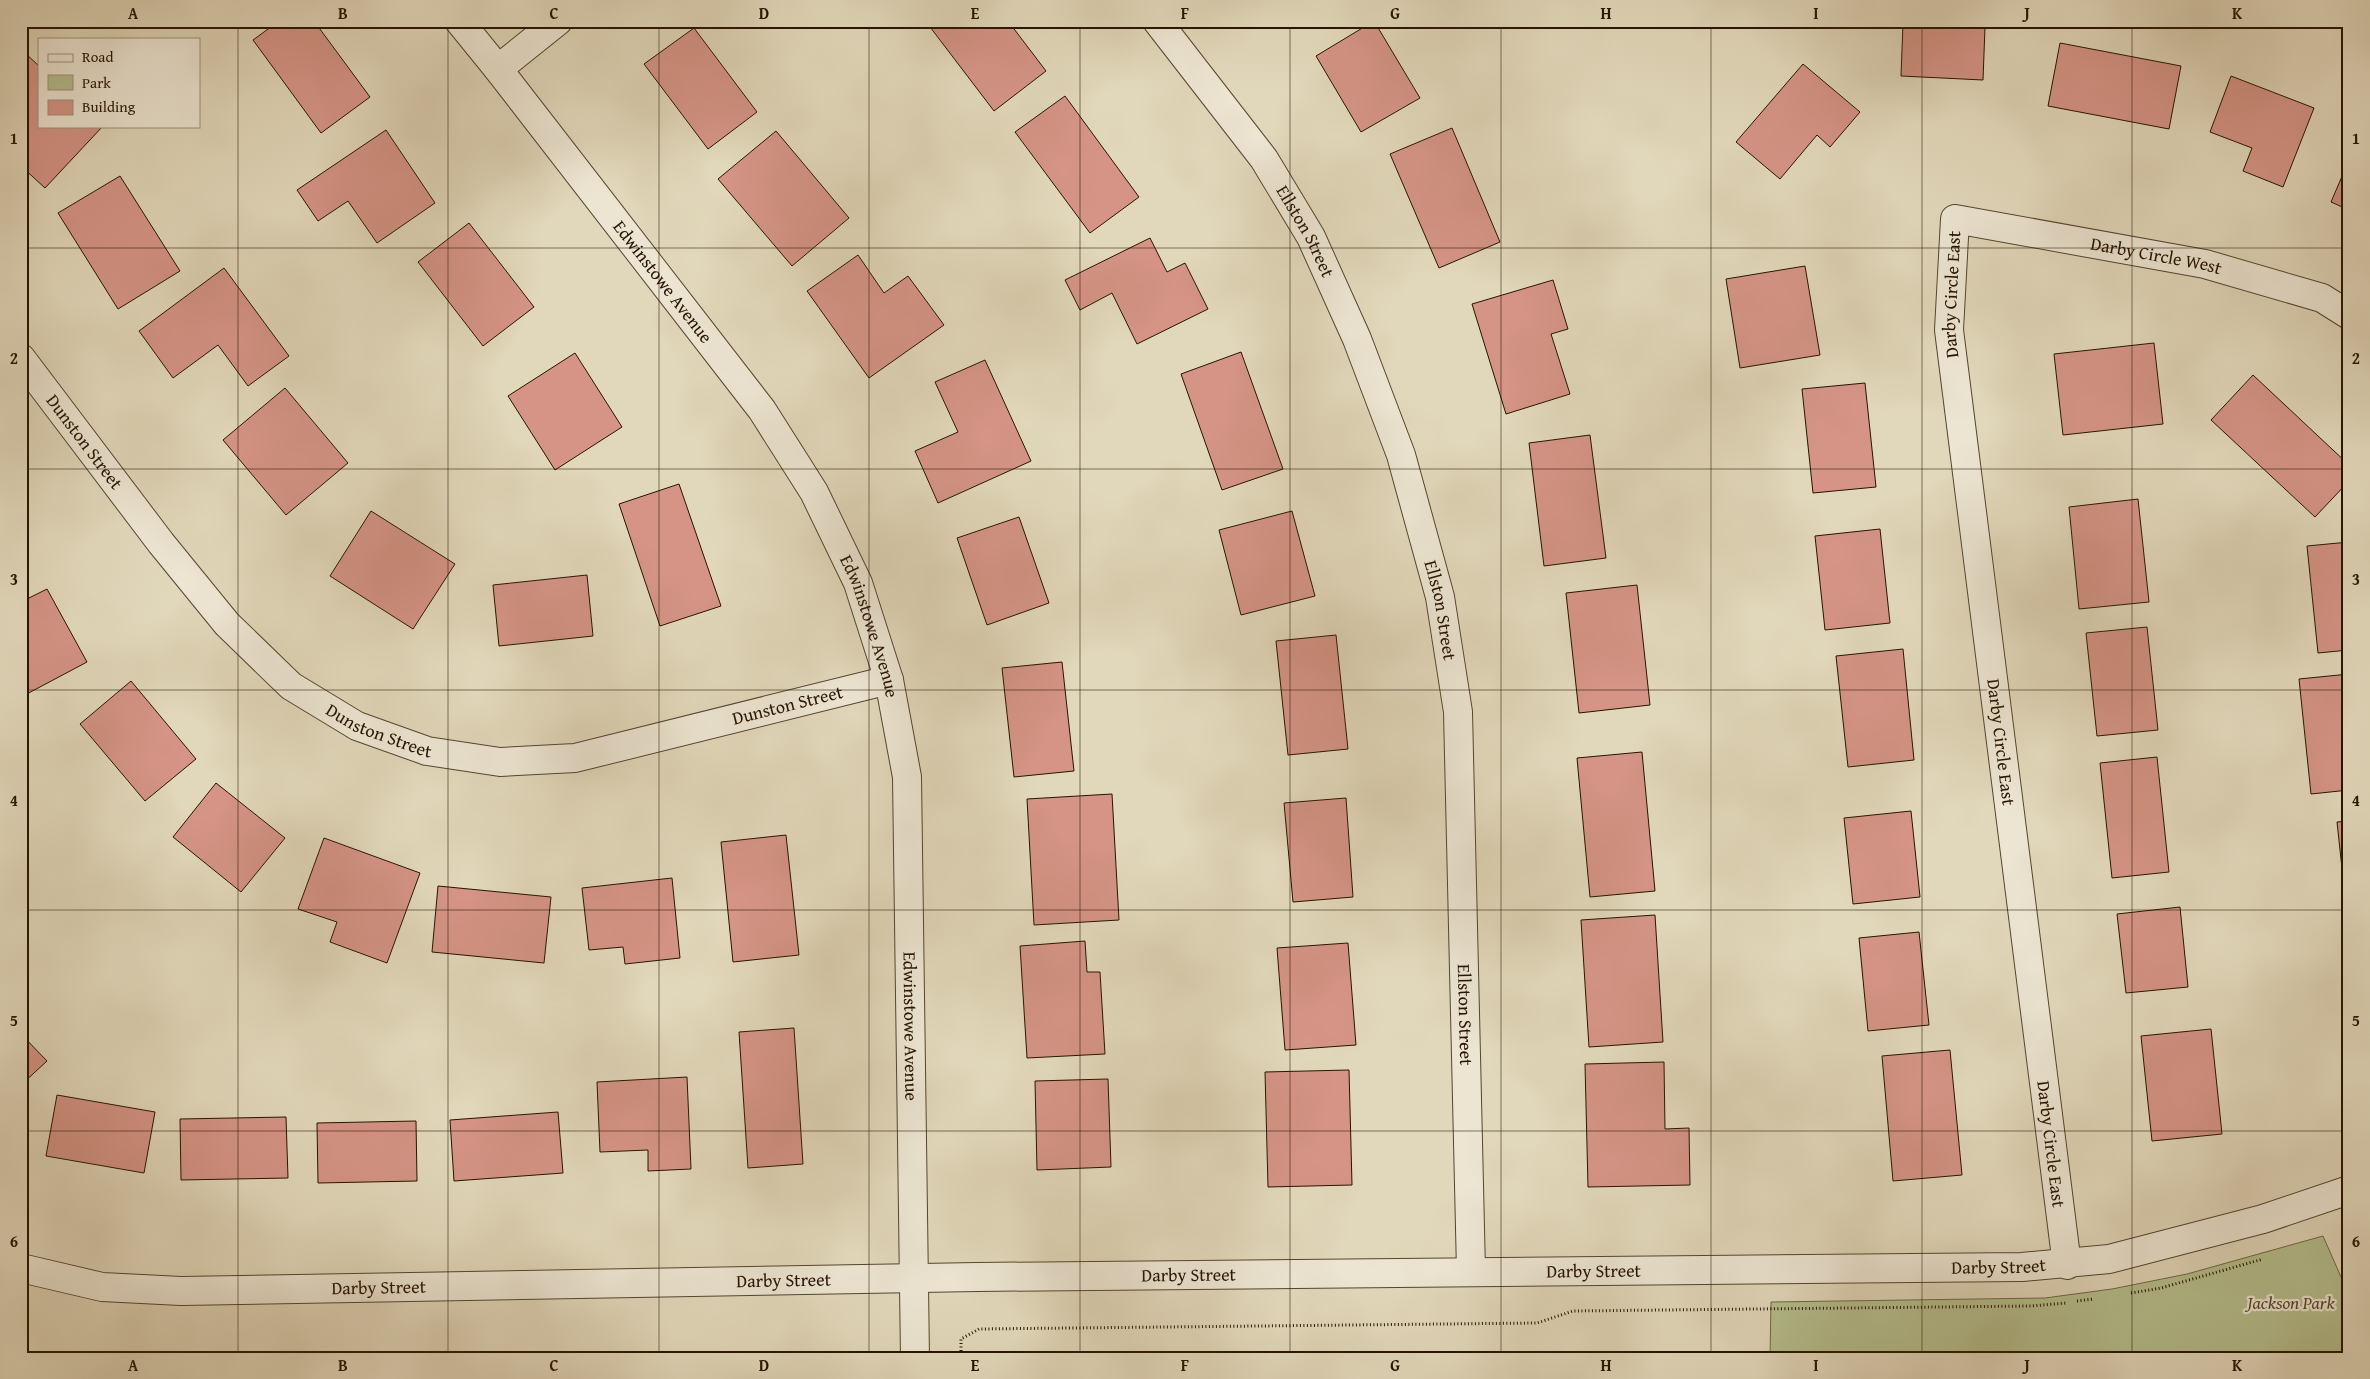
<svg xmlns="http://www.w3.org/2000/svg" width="2370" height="1379" font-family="'Gentium Book Plus',serif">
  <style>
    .green { fill: #b5be8e; stroke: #6e6947 }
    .building { fill: #d59486; stroke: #261400 }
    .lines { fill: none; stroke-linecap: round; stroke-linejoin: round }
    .minor-casing { stroke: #55452e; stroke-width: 30 }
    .path { stroke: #261400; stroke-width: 3; stroke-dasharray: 1 2.5; stroke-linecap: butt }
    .minor { stroke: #ece5d2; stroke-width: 28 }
    .grid { fill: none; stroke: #261400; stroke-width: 1; stroke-opacity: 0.55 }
    .labels { text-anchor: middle; stroke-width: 4.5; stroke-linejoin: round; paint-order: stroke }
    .street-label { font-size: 18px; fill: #261400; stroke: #ece5d2 }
    .park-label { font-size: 18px; font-style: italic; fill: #51472b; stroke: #ece5d2 }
    .neatline { fill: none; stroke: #261400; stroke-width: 2 }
    .grid-label { font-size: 16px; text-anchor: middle; font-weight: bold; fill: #261400 }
  </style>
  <rect width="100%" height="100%" fill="#e1d7ba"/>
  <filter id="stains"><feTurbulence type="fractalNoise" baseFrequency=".004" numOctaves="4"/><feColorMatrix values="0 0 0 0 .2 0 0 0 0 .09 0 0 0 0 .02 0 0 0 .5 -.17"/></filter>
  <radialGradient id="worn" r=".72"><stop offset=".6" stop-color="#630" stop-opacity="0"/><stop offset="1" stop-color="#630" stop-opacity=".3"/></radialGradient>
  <path class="green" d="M2323,1236L2349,1295V1358H1770L1771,1302L2045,1298L2112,1289L2187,1274Z"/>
  <g class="building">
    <path d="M279,21H314L370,97L321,133L253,40Z"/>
    <path d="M930,21H1008L1046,71L994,111L927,23Z"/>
    <path d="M1374,21L1420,98L1361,132L1316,56Z"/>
    <path d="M1903,23L1985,27L1983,80L1901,76Z"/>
    <path d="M694,28L757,112L708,149L644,64Z"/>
    <path d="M2060,43L2181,66L2169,129L2048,106Z"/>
    <path d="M24,52L39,66V126H103L45,188L21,166V55Z"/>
    <path d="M1803,64L1860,112L1830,147L1817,135L1780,179L1736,142Z"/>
    <path d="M2231,76L2314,108L2283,187L2243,171L2252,148L2210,132Z"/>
    <path d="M1065,96L1139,197L1090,233L1015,132Z"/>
    <path d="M1452,128L1500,242L1439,268L1390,154Z"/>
    <path d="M386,130L435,203L377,243L348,201L318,221L297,190Z"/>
    <path d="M776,131L849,218L792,266L718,179Z"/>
    <path d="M2349,160V210L2331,202Z"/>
    <path d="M120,176L180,271L118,309L58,213Z"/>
    <path d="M469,223L534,307L483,346L418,262Z"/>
    <path d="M1150,238L1167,272L1185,263L1208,309L1137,344L1112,293L1080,310L1065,280Z"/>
    <path d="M858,255L884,293L908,276L944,325L869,378L807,291Z"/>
    <path d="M1805,266L1820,355L1740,368L1726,279Z"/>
    <path d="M224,268L289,356L248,386L218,345L173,378L139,331Z"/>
    <path d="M1553,280L1568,329L1551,334L1570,394L1506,414L1472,304Z"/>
    <path d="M2154,343L2163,424L2063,435L2054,354Z"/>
    <path d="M1241,352L1283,469L1222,490L1181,374Z"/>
    <path d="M575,353L622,427L555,470L508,396Z"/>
    <path d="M985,360L1031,461L938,503L915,451L958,432L935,382Z"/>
    <path d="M2253,375L2349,465V481L2315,517L2211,420Z"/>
    <path d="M1865,383L1876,487L1813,493L1802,389Z"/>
    <path d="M285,388L348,463L286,515L223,440Z"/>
    <path d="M1590,435L1606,558L1544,566L1529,443Z"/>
    <path d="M679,484L721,606L660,626L619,504Z"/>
    <path d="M2138,499L2149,602L2079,609L2069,507Z"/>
    <path d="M371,511L455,564L413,629L330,576Z"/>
    <path d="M1292,511L1315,596L1241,615L1219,530Z"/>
    <path d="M1019,517L1049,603L987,625L957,538Z"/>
    <path d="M1880,529L1890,623L1825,630L1815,536Z"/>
    <path d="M2349,542V650L2318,653L2307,546Z"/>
    <path d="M587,575L593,636L499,646L493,585Z"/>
    <path d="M1637,585L1650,705L1579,713L1566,593Z"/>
    <path d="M47,589L87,662L23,696L21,602Z"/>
    <path d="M2147,627L2158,730L2097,736L2086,633Z"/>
    <path d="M1336,635L1348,749L1288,755L1276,641Z"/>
    <path d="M1903,649L1914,760L1848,767L1836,656Z"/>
    <path d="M1062,662L1074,771L1014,777L1002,668Z"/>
    <path d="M2349,674V790L2311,794L2299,679Z"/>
    <path d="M131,681L196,759L145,801L80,724Z"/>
    <path d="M1642,752L1655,891L1590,897L1577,758Z"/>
    <path d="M2157,757L2169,872L2112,878L2100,763Z"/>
    <path d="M216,783L285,838L241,892L173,837Z"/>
    <path d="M1112,794L1119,920L1034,925L1027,799Z"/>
    <path d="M1346,798L1353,897L1293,902L1284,803Z"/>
    <path d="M1911,811L1920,897L1853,904L1844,818Z"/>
    <path d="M2349,821V924H2348L2337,822Z"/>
    <path d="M786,835L799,955L733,962L721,842Z"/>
    <path d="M324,838L420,873L387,963L330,942L337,922L298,909Z"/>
    <path d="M672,878L680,958L625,964L623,947L589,950L582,888Z"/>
    <path d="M438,886L551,897L544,963L432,952Z"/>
    <path d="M2180,907L2188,987L2126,993L2117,914Z"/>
    <path d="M1655,915L1663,1042L1589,1047L1581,920Z"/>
    <path d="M1919,932L1929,1025L1868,1031L1859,938Z"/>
    <path d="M1085,941L1087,972H1100L1105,1054L1027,1058L1020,946Z"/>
    <path d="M1348,943L1356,1045L1285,1050L1277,948Z"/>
    <path d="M794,1028L803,1164L748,1168L739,1032Z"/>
    <path d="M2211,1029L2222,1134L2152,1141L2141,1036Z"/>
    <path d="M21,1034L47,1061L21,1085Z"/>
    <path d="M1950,1050L1962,1175L1893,1181L1882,1056Z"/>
    <path d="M1664,1062L1665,1129L1689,1128L1690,1185L1588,1187L1585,1064Z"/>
    <path d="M1349,1070L1352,1185L1268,1187L1265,1072Z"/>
    <path d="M687,1077L691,1169L648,1171V1150L600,1152L597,1082Z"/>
    <path d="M1108,1079L1111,1167L1037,1170L1035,1081Z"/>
    <path d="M57,1095L155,1112L144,1173L46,1156Z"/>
    <path d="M558,1112L563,1173L454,1181L450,1120Z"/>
    <path d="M286,1117L288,1178L181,1180L180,1119Z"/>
    <path d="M416,1121L417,1181L318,1183L317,1123Z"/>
  </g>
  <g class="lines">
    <defs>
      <g id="minor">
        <path id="s1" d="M459,21L498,69L762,410L814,492L858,583L889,680L907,777L915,1358"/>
        <path id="s2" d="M1157,21L1264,159L1311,237L1357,339L1401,455L1440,597L1458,712L1471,1271"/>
        <path d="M498,69L558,21"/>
        <path id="s3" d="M21,358L161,543L227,624L291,686L357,726L427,751L500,762L575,758L889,680"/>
        <path id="s4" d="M2067,1265L1949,330L1955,219L2205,264L2322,298L2349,315"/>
        <path id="s5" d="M21,1268L102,1287L181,1291L977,1277L2022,1267L2109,1259L2263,1219L2349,1190"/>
      </g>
    </defs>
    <use href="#minor" class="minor-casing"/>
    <g class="path">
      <path d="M2131,1293L2161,1288L2263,1259"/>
      <path d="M2077,1301L2093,1299"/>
      <path d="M961,1358V1339L979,1329L1537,1323L1573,1311L2031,1306L2066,1303"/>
    </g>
    <use href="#minor" class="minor"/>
  </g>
  <path class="grid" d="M238,21V1358M448,21V1358M659,21V1358M869,21V1358M1080,21V1358M1290,21V1358M1501,21V1358M1711,21V1358M1922,21V1358M2132,21V1358M21,248H2349M21,469H2349M21,690H2349M21,910H2349M21,1131H2349"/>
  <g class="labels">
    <g class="street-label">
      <text dy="6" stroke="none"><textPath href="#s2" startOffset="258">Ellston Street</textPath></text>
      <text dy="6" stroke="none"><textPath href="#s4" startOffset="1258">Darby Circle West</textPath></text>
      <text dy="6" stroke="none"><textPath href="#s1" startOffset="331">Edwinstowe Avenue</textPath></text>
      <text dy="6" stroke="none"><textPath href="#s4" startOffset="978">Darby Circle East</textPath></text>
      <text dy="6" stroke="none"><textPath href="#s3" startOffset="105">Dunston Street</textPath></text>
      <text dy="6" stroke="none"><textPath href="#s2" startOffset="662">Ellston Street</textPath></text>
      <text dy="6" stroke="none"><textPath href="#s1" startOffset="736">Edwinstowe Avenue</textPath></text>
      <text dy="6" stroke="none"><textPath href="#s3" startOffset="945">Dunston Street</textPath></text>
      <text dy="6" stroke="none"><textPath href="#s3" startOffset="525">Dunston Street</textPath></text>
      <text transform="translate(2001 742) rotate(83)" y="6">Darby Circle East</text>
      <text dy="6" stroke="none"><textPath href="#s2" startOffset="1068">Ellston Street</textPath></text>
      <text dy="6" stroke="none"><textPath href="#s1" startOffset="1141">Edwinstowe Avenue</textPath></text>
      <text transform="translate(2051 1144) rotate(83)" y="6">Darby Circle East</text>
      <text dy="6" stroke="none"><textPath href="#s5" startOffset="1980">Darby Street</textPath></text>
      <text dy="6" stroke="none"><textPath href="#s5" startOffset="1575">Darby Street</textPath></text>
      <text dy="6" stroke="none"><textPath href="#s5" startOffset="1170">Darby Street</textPath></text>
      <text dy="6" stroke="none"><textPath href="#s5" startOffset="765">Darby Street</textPath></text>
      <text dy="6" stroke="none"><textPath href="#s5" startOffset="360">Darby Street</textPath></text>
    </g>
    <g class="park-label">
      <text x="2291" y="1309">Jackson Park</text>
    </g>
  </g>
  <rect width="2370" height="1379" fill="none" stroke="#e1d7ba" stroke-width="55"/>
  <rect x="38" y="38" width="162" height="90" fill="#ece5d2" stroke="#9d917e"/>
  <rect x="48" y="54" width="25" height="8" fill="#ece5d2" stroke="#9d917e"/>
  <text x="82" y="62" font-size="15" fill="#261400">Road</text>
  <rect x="48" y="75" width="25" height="15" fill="#b5be8e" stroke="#9d917e"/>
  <text x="82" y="88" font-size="15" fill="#261400">Park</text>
  <rect x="48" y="100" width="25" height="15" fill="#d59486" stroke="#9d917e"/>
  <text x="82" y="112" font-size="15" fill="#261400">Building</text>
  <rect x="28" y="28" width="2314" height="1324" class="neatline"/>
  <g class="grid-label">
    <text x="133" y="19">A</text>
    <text x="343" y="19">B</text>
    <text x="554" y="19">C</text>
    <text x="764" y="19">D</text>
    <text x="975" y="19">E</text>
    <text x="1185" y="19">F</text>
    <text x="1395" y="19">G</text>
    <text x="1606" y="19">H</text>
    <text x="1816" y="19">I</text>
    <text x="2027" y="19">J</text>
    <text x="2237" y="19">K</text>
    <text x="14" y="144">1</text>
    <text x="2356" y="144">1</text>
    <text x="14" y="364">2</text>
    <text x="2356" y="364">2</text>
    <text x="14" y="585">3</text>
    <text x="2356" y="585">3</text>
    <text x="14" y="806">4</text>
    <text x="2356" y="806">4</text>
    <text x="14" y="1026">5</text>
    <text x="2356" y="1026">5</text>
    <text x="14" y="1247">6</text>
    <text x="2356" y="1247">6</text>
    <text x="133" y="1371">A</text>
    <text x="343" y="1371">B</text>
    <text x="554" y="1371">C</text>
    <text x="764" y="1371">D</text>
    <text x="975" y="1371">E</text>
    <text x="1185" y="1371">F</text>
    <text x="1395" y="1371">G</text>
    <text x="1606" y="1371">H</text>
    <text x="1816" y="1371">I</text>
    <text x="2027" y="1371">J</text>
    <text x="2237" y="1371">K</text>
  </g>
  <rect width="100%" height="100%" filter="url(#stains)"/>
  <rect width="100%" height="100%" fill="url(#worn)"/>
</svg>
